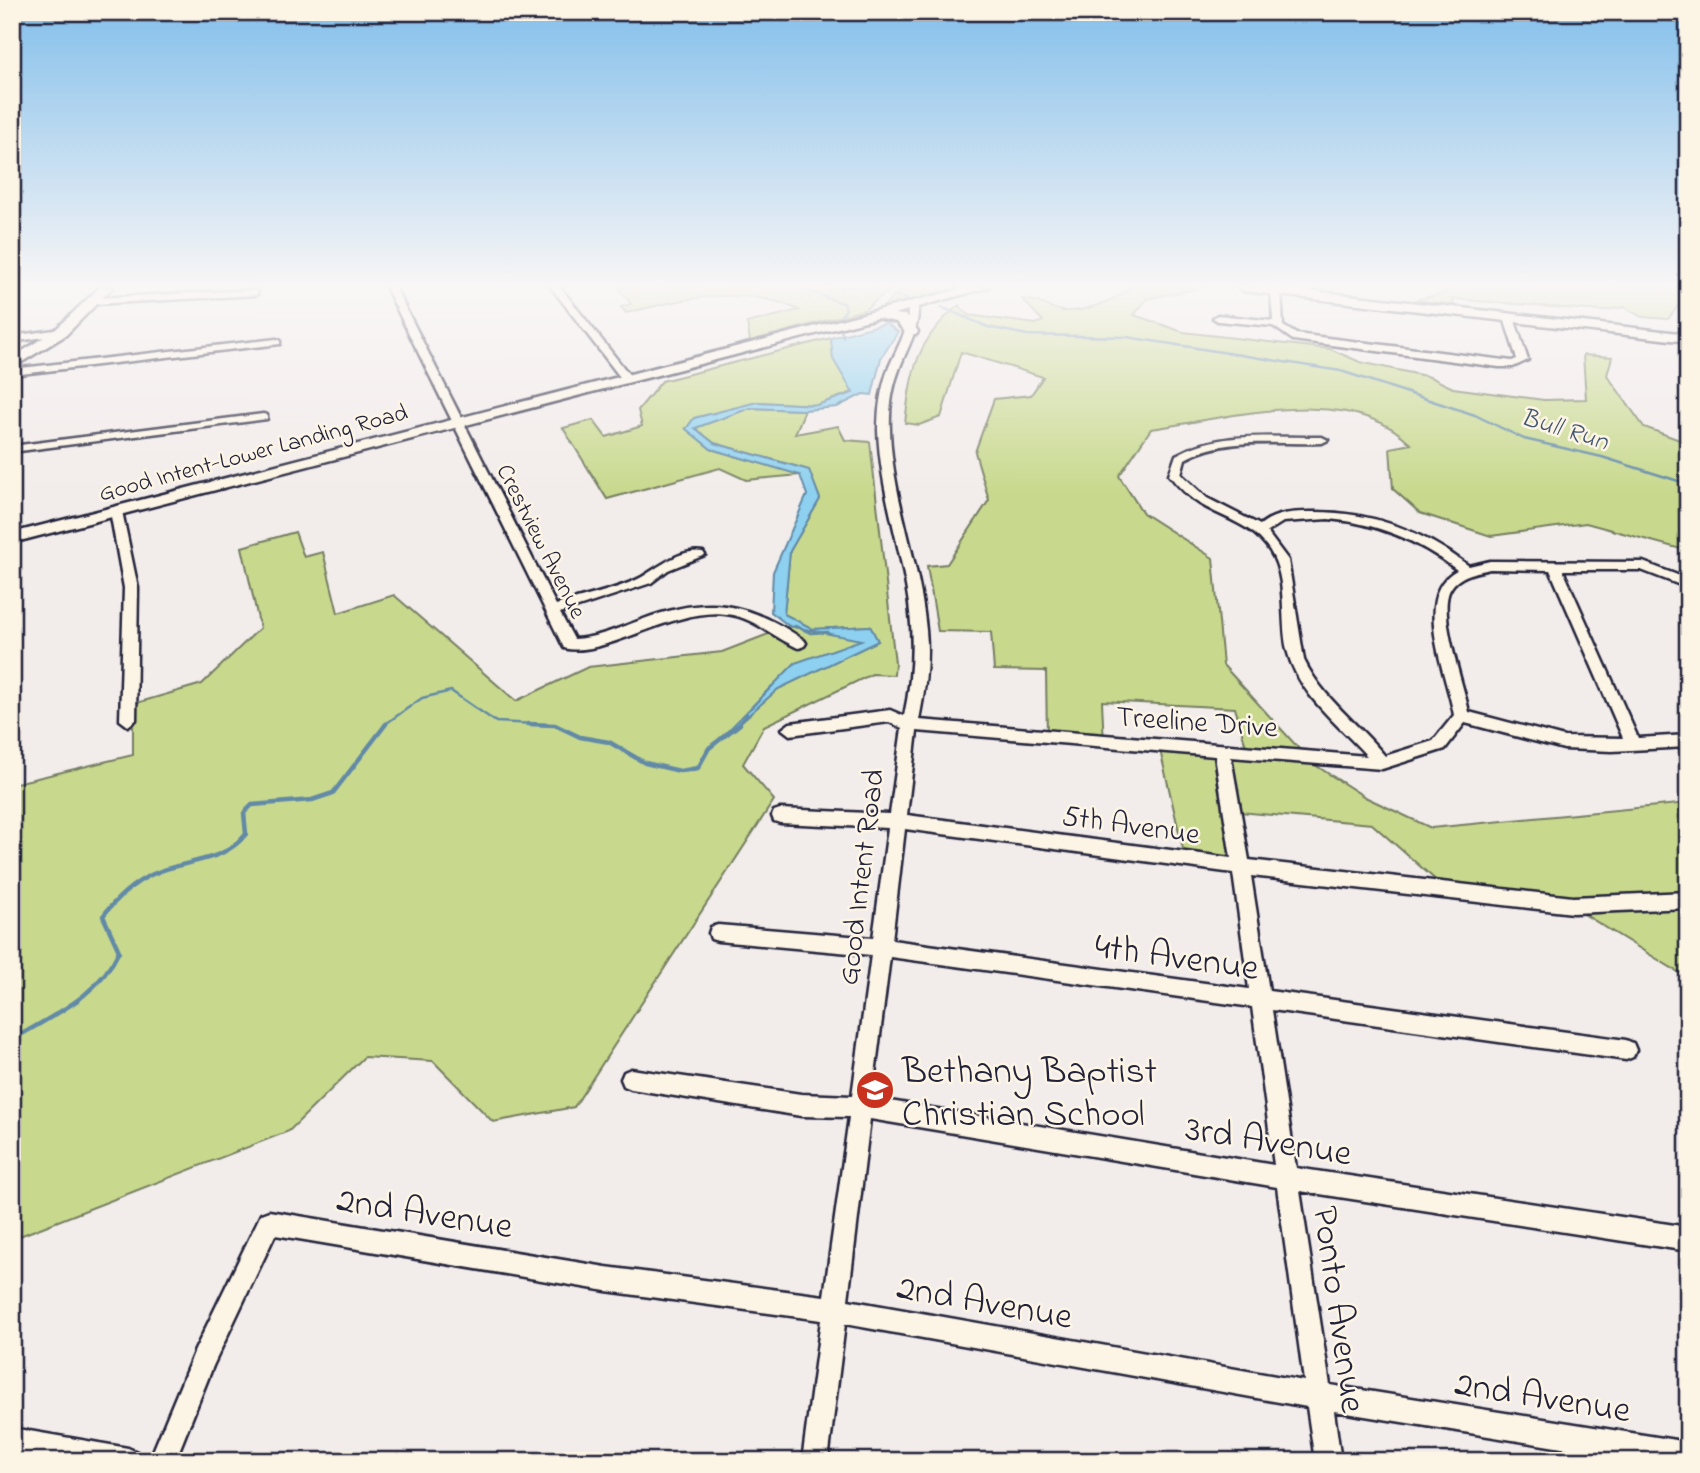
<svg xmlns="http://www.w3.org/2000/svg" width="1700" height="1473" font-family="'Indie Flower',sans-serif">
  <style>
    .green { fill: #c8d98d; stroke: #757e64; stroke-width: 2 }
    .water { fill: #8dd0ef; stroke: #628aa7; stroke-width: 2 }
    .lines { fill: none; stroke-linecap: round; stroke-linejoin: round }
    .stream-far1 { stroke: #628aa7; stroke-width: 2.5 }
    .stream { stroke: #628aa7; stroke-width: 4.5 }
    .minor-casing { stroke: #22223b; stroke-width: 5 }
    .major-casing { stroke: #22223b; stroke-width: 5 }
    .minor { fill: #fcf5e5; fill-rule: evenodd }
    .major { fill: #fcf5e5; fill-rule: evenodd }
    .labels { text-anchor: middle; stroke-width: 5; stroke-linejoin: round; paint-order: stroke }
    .far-street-label { font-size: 24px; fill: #22223b; stroke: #fcf5e5 }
    .far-water-label { font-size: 26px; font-style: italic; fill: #425671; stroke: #fcf5e5 }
    .street-label { font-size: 30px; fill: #22223b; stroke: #fcf5e5 }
    .near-street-label { font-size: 37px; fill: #22223b; stroke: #fcf5e5 }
    .near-poi-label { font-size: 37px; fill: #22223b; stroke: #fcf5e5; text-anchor: start }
  </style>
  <rect width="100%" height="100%" fill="#f2ecea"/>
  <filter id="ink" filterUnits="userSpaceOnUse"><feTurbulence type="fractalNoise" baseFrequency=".0143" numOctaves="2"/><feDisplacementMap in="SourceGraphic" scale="14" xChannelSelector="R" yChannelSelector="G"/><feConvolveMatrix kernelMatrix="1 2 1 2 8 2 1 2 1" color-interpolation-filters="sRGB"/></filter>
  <g filter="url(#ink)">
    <g class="green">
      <path d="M618,287H893L864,310L750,341L747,323L799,310C742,284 684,299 626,313L621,307L631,304Z"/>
      <path d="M904,287H960L882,308Z"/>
      <path d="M1132,287H1205L1147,299L1134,315L1183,332L1330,349L1360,362L1430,377L1453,388L1544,400L1586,399L1583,355L1612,357L1607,375L1644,427L1688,443V551L1586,523L1491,536L1420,513L1393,489L1390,448L1411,444C1352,382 1228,418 1151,429L1119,476L1143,513L1213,558L1223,665L1312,763L1365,797L1431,828L1688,803V978L1582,913L1455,897L1372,824L1229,811L1235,867L1186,862L1160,750L1249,757L1235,708L1102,701L1104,745L1047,738L1046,671L994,670L991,632L938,631L927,566L947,564L989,500L975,452L994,399L1031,395L1043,377L961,352L941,417L919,425L905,423C911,372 916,340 959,305L968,315L1036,324L1043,321L1022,299C1039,299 1050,310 1064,311C1088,312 1114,300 1132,287Z"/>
      <path d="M1445,287H1684L1688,293L1668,319L1642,317L1624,307L1602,311L1453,299L1454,305L1414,300L1446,293Z"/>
      <path d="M831,338L833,359L853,392L817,405L757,402L686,428L711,449L800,475L746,480L720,468L607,499L563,428L593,420L606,437L642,426L638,410L662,381Z"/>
      <path d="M750,408L805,410L795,434L838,426L845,440L870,442L895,663L894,675L872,674L764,726L743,764L774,800L574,1107L493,1122L433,1061L364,1057L289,1131L12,1239V784L133,755V704L202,684L260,628L242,547L295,532L304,557L323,552L338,613L394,595L516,701L588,667L722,652L789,626L863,640L795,663L721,739L778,689L878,641L870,626L813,629L784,614L790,551L820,499L809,470L714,443L695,428Z"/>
    </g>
    <path class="water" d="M886,323L898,332L881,358L872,395L863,394L837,407L805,410L750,408L695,428L714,443L809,470L820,499L790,551L784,614L813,629L870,626L878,641L778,689L710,749L795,663L861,640L789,626L771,612L773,572L807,495L800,475L711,449L686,429L694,418L757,402L817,405L853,393L833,359L831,338Z"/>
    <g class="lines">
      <g class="stream-far1">
        <path d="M797,287L845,304L846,309L838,320L843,337"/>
        <path d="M893,295L913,301"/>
        <path d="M941,307L988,327L1027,335L1127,337L1341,371L1475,415L1524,439L1602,457L1688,484"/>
        <path d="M795,626L811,633L828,632"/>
        <path d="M751,708L772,686"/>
        <path d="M384,725L422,698L451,691L496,722L556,725"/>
        <path d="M738,725L747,714"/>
      </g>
      <g class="stream">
        <path d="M528,724L555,725L580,737L609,742L645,763L680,771L698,768L709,748L740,724"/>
        <path d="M12,1040C54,1014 97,998 119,951L103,916C115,900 134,882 153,874C185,859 223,864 246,834L244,813L252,805L312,800L333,793L386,724"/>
      </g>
      <defs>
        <g id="minor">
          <path d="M386,287H395L556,605C581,597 620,589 642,577C659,567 681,548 703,552L705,555L668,570L651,583L560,613L574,639C597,638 619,628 641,620C707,595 746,601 804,640L806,643L804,646C799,648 799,649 794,646C770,635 753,617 726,614C672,607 604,659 564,648Z"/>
          <path d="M551,287H560L631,377V381H623Z"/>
          <path d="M1276,288L1281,291L1283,326L1296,334L1512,361L1517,359L1504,318L1509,315L1514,318L1528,360L1513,367H1499L1293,340L1273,326L1218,321L1213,318L1218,315L1273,321L1271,291Z"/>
          <path d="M254,290L257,291V295L94,304L89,301L94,298Z"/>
          <path d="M913,304L918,307C919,330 908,346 900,367C892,387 889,409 890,430C892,498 920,562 926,630C929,660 925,690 919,720L1367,756C1338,724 1298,694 1287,650C1280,619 1288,579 1270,551C1254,525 1225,519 1200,504C1188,497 1178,486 1169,475L1176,455C1222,430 1272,438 1322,437L1328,440L1322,443C1276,445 1227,436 1185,459L1181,474L1207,498L1260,525C1274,513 1293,512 1311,512C1370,511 1422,530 1469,566L1490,561L1643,562L1688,579V588L1641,570H1563L1638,738L1688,735V747L1612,751L1564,749L1465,723L1445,749L1382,769L1231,757L1249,860L1573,897L1688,892V908L1573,913L1251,876L1269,991L1626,1040L1633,1043L1636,1050L1633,1057L1626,1060L1272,1010L1296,1168L1688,1227V1251L1300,1191L1330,1385L1688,1442V1461H1642L1334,1411L1341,1461H1315L1307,1407L845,1324L828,1461H802L821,1320L606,1291L275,1235L213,1366L175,1461H149L195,1350L261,1214L269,1211L606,1267L824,1296L849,1117L801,1116L631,1089L624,1086L621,1079L624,1072L631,1069L801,1094L852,1096L871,955L718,941L711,939L709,933L711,927L718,925L873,938L888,828L780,823L774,821L772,816L774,811L780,809L890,814L902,728L889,722L790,735L782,729L790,723L890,710L904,716C912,679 914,642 909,604C901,546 880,490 878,430C878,409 881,387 889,367C898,346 909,330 908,307ZM1328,519C1377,523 1418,540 1457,570C1410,594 1447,675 1454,715L1433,741L1385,756C1358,723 1323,699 1304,660L1288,560L1267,532L1283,522ZM1490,569L1550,570L1623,738L1564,737L1469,712C1464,685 1436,610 1451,588C1459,575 1477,572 1490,569ZM917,731L1215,756L1231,858L907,815ZM905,829L1233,873L1249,989L892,940ZM890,957L1252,1007L1274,1165L872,1098ZM870,1119L1277,1187L1304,1381L848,1300Z"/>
          <path d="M61,329L64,330V334L12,342V336Z"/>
          <path d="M276,339L280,340V344L12,375V369Z"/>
          <path d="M263,414L267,415V419L12,452V446Z"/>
          <path d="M116,507L122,511L138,588L136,720L128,726L120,720L124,588L110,511Z"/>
          <path d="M12,1428L128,1448L137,1452L141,1461H50L12,1454Z"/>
        </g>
        <g id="major">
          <path d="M100,287H113L66,335L12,368V358L56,329Z"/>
          <path d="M968,287H989L894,314L905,315L918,331L917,334H907L896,322L877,318L12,543V533Z"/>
          <path d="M1238,287H1278L1688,334V342L1244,291Z"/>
        </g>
      </defs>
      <use href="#minor" class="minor-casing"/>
      <use href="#major" class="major-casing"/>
      <use href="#minor" class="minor"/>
      <use href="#major" class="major"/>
    </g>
  </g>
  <linearGradient id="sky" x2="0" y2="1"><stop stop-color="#83bfeb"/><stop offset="0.58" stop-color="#f9f6f6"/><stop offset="1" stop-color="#f9f6f6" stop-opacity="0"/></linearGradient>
  <rect width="1700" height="493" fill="url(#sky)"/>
  <defs>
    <symbol id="school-disc" viewBox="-11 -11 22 22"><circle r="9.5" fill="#c8321e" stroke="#fcf5e5"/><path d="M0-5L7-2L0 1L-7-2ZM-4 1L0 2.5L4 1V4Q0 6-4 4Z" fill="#fff"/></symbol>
  </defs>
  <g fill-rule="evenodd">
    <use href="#school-disc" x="853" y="1068" width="44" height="44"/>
  </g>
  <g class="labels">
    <g class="far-street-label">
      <text transform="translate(253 452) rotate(-15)" y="8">Good Intent-Lower Landing Road</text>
      <text transform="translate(542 541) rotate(63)" y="8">Crestview Avenue</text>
    </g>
    <g class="far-water-label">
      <text transform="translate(1565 428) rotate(17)" y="9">Bull Run</text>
    </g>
    <g class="street-label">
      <text transform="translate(1197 721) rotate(4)" y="10">Treeline Drive</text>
      <text transform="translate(1131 824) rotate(8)" y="10">5th Avenue</text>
      <text transform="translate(860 877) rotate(-83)" y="10">Good Intent Road</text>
    </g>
    <g class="near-street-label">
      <text transform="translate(1177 955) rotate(8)" y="13">4th Avenue</text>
      <text transform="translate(1269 1139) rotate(9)" y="13">3rd Avenue</text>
      <text transform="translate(425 1211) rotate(9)" y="13">2nd Avenue</text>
      <text transform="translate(985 1300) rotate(10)" y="13">2nd Avenue</text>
      <text transform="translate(1341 1309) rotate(82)" y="13">Ponto Avenue</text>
      <text transform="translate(1543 1395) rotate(9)" y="13">2nd Avenue</text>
    </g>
    <g class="near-poi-label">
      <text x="902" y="1082">Bethany Baptist<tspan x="902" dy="43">Christian School</tspan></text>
    </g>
  </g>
  <rect width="1700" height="1473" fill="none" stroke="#fcf5e5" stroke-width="42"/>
  <rect x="21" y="21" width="1658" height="1431" fill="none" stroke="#22223b" stroke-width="2.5" filter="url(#ink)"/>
</svg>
